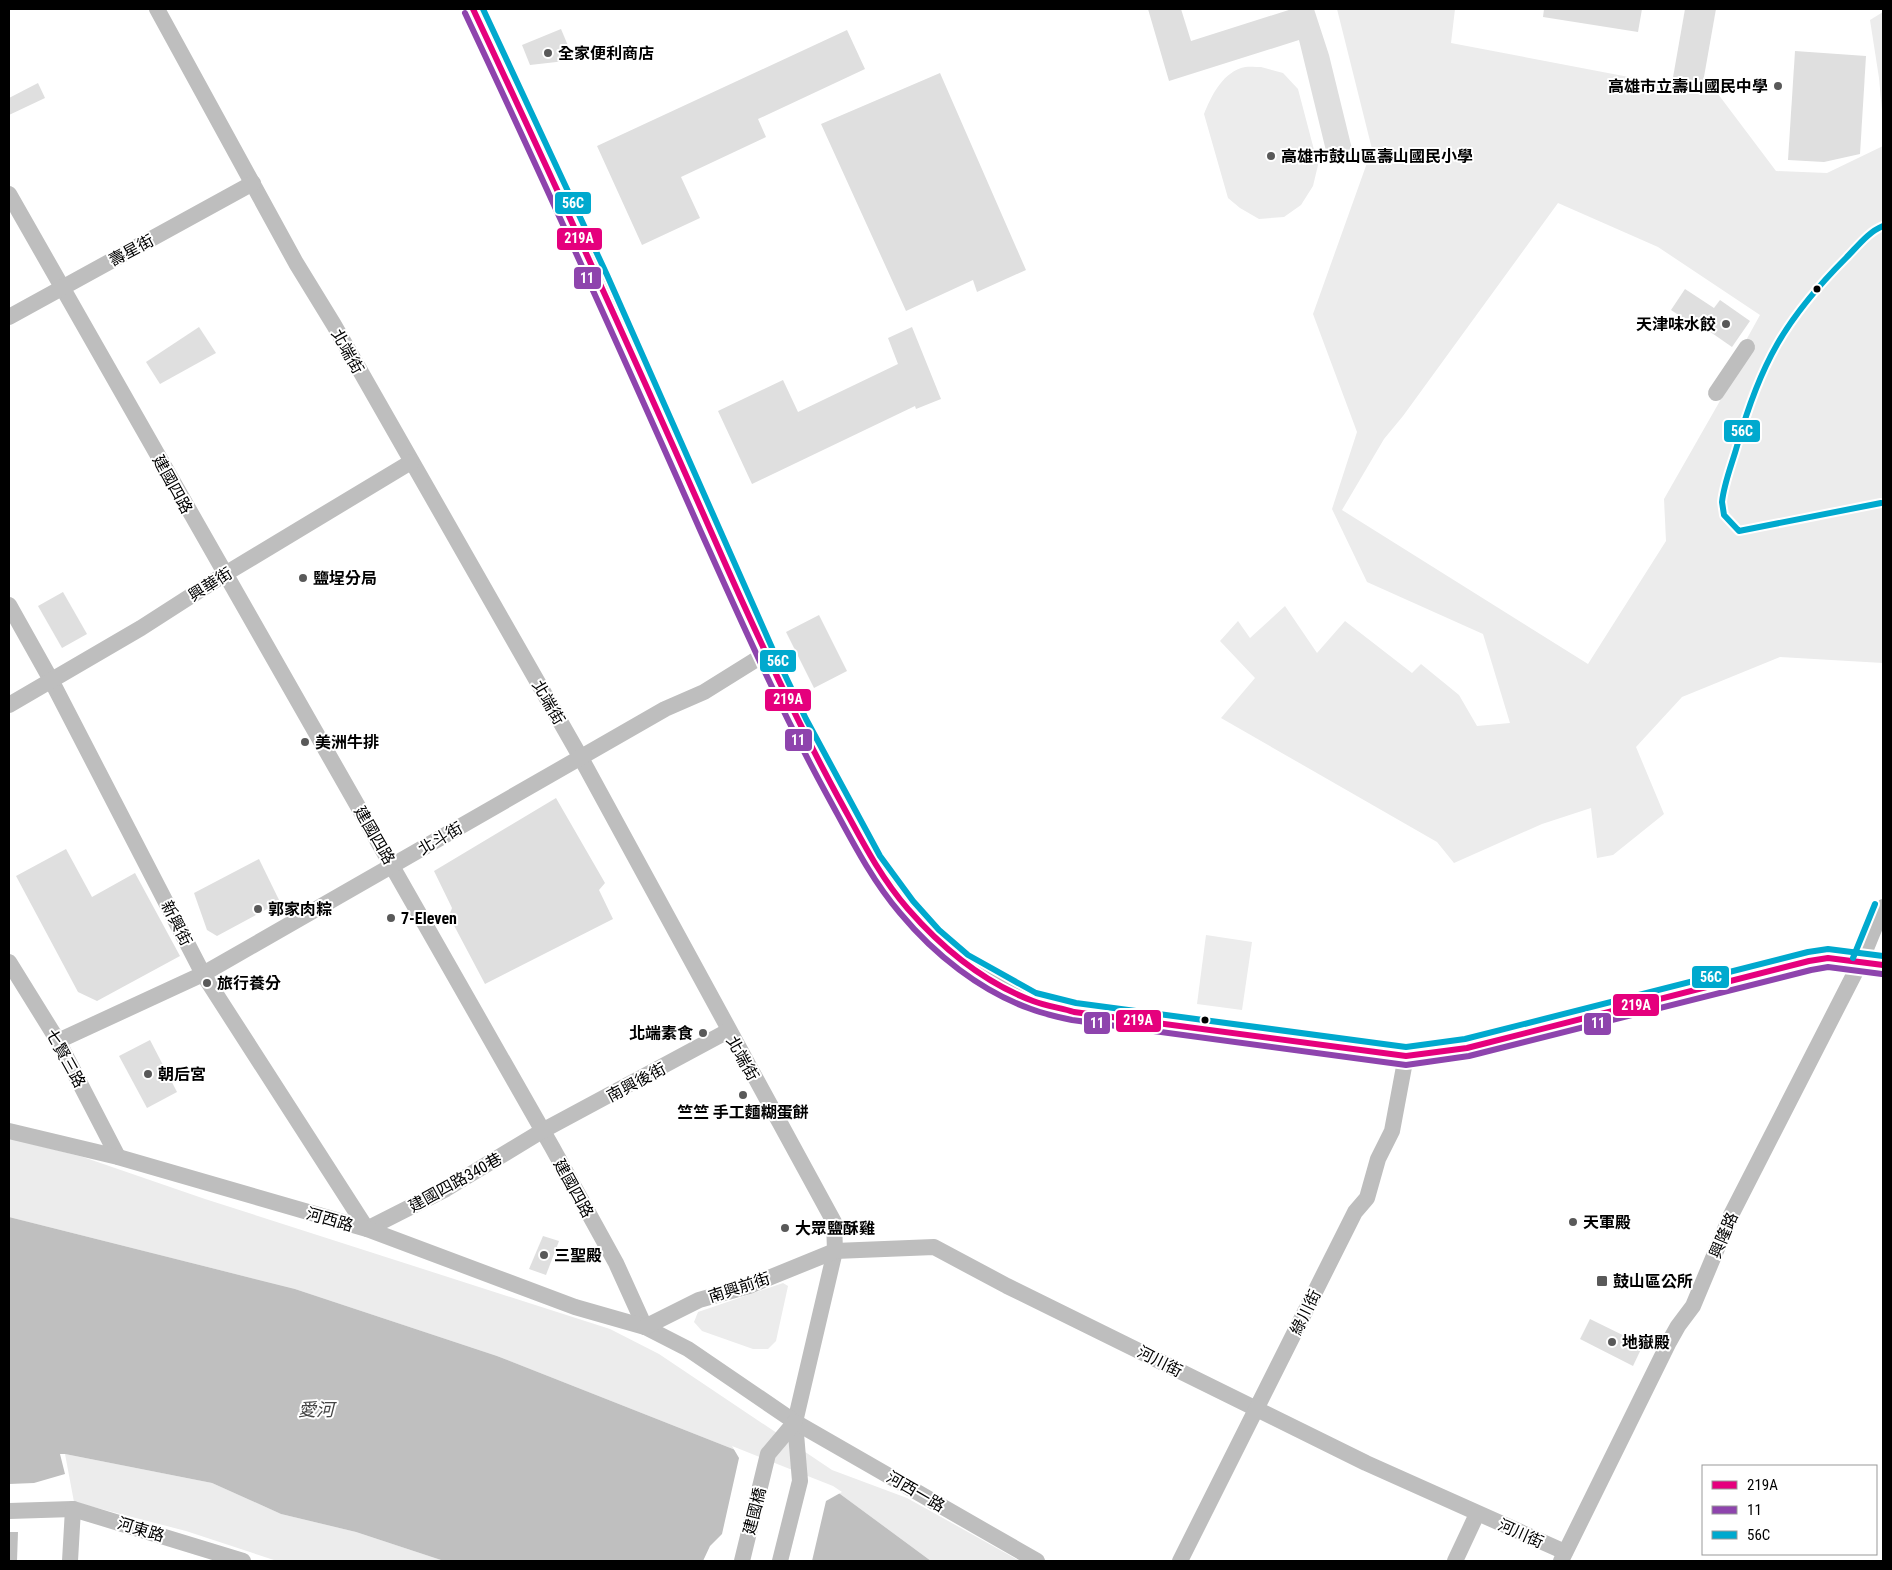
<svg xmlns="http://www.w3.org/2000/svg" width="1892" height="1570" font-family="'Roboto Condensed','Noto Sans TC',sans-serif">
  <style>
    .green { fill: #ececec; fill-rule: evenodd }
    .water { fill: #bfbfbf }
    .pier { fill: #fff }
    .building { fill: #dfdfdf }
    .lines { fill: none; stroke-linecap: round; stroke-linejoin: round }
    .street { stroke: #bebebe; stroke-width: 16 }
    .secondary { stroke: #b8b8b8; stroke-width: 22 }
    .bus-1-casing { stroke: #fff; stroke-width: 10 }
    .bus-2-casing { stroke: #fff; stroke-width: 10 }
    .bus-3-casing { stroke: #fff; stroke-width: 10 }
    .bus-1 { stroke: #e5007d; stroke-width: 6 }
    .bus-2 { stroke: #8e44ad; stroke-width: 6 }
    .bus-3 { stroke: #00a9ce; stroke-width: 6 }
    .poi-dot { fill: #595959; stroke: #fff; stroke-width: 2 }
    .bus-dot { fill: #000; stroke: #fff; stroke-width: 2 }
    .labels { text-anchor: middle; stroke-width: 4; stroke-linejoin: round; paint-order: stroke }
    .poi-label { font-size: 16px; font-weight: bold; fill: #000; stroke: #fff; text-anchor: start }
    .street-label { font-size: 16px; fill: #000; stroke: #fff }
    .water-label { font-size: 18px; font-style: italic; fill: #444; stroke: #fff }
    .line-badge { stroke: #fff; stroke-width: 2 }
    .badge-label { font-size: 14px; text-anchor: middle; font-weight: bold; fill: #fff }
  </style>
  <rect width="100%" height="100%" fill="#fff"/>
  <g class="green">
    <path d="M1337,9H1455L1451,43L1718,94L1776,171L1827,173L1883,146V663L1780,657L1682,697L1636,747L1664,814L1613,855L1597,858L1591,808L1542,824L1454,863L1437,842L1221,718L1255,678L1220,641L1238,621L1250,638L1285,606L1317,653L1345,621L1412,673L1421,664L1459,695L1477,726L1510,723L1483,634L1367,582L1332,509L1357,432L1313,314L1372,149ZM1558,203L1658,247L1760,315L1744,344L1729,385L1664,499L1666,541L1588,664L1342,510L1384,439L1403,416Z"/>
    <path d="M1883,12V122L1879,78L1870,20Z"/>
    <path d="M1261,67L1283,73L1298,89L1318,165L1313,186L1301,205L1284,217L1259,219L1240,208L1228,198L1204,114C1211,97 1221,75 1241,68C1246,66 1255,67 1261,67Z"/>
    <path d="M1206,935L1252,942L1242,1010L1197,1004Z"/>
    <path d="M9,1138L83,1157L205,1199L610,1329L659,1354L832,1470L907,1498L1020,1561H931L832,1488L497,1356L295,1289L9,1217Z"/>
    <path d="M783,1283L788,1286L776,1341L768,1349H753L702,1331L694,1322L698,1312Z"/>
    <path d="M65,1454L212,1483L281,1514L356,1532L444,1561H277L186,1531L74,1502Z"/>
  </g>
  <g class="water">
    <path d="M9,1217L295,1289L497,1356L832,1488L931,1561H444L356,1532L281,1514L212,1483L65,1454H60L65,1474L34,1483L9,1484Z"/>
    <path d="M9,1532H18L17,1561H9Z"/>
  </g>
  <path class="pier" d="M732,1446L833,1486L842,1492L826,1501L812,1561H703L710,1546L722,1534L739,1458Z"/>
  <g class="building">
    <path d="M1148,9H1181L1191,41L1292,9H1314L1329,55L1352,149L1327,155L1299,40L1169,81Z"/>
    <path d="M1544,9H1642L1638,32L1543,17Z"/>
    <path d="M1685,9H1716L1702,88L1672,83Z"/>
    <path d="M561,29L574,60L530,65L522,45Z"/>
    <path d="M847,30L865,69L758,119L766,137L681,177L700,218L642,245L597,146Z"/>
    <path d="M1795,51L1866,56L1860,154L1824,162L1788,160Z"/>
    <path d="M940,73L1026,270L977,292L973,280L906,311L821,124Z"/>
    <path d="M38,83L45,98L9,115V98Z"/>
    <path d="M1685,289L1714,308L1720,300L1750,321L1732,347L1696,322L1694,325L1671,310Z"/>
    <path d="M199,327L216,353L160,384L146,362Z"/>
    <path d="M912,327L941,399L916,409L915,406L752,484L718,411L783,380L798,412L898,364L888,338Z"/>
    <path d="M63,592L87,634L62,648L38,606Z"/>
    <path d="M819,615L847,671L814,688L786,632Z"/>
    <path d="M556,798L605,883L599,890L613,919L485,984L449,916L452,908L434,871Z"/>
    <path d="M66,849L92,897L135,873L180,956L97,1001L78,992L16,876Z"/>
    <path d="M259,859L280,902L217,936L207,930L194,893Z"/>
    <path d="M150,1040L177,1092L147,1108L119,1056Z"/>
    <path d="M543,1236L559,1241L546,1275L529,1269Z"/>
    <path d="M1590,1319L1643,1345L1633,1366L1580,1339Z"/>
  </g>
  <g class="lines">
    <g class="street">
      <path d="M157,9L296,263L334,325L581,758L834,1222L835,1251L795,1422L800,1481L780,1561"/>
      <path d="M9,194L552,1147L616,1263L645,1327"/>
      <path d="M9,317L253,183"/>
      <path d="M1716,393L1747,347"/>
      <path d="M9,605L51,680L203,974L367,1229L446,1189L542,1131L728,1031"/>
      <path d="M9,705L141,628L225,574L411,462"/>
      <path d="M9,962L58,1041L118,1157"/>
      <path d="M58,1041L203,974L665,709L704,692L765,654"/>
      <path d="M9,1131L118,1157L367,1229L575,1307L645,1327L688,1349L795,1422L1037,1561"/>
      <path d="M645,1327L699,1300L749,1286L835,1251L934,1247L1007,1286L1366,1463L1565,1552"/>
      <path d="M9,1511L73,1509L243,1561"/>
      <path d="M70,1561L73,1509"/>
      <path d="M742,1561L768,1454L795,1422"/>
      <path d="M1180,1561L1355,1212L1367,1198L1378,1159L1392,1131L1406,1056"/>
      <path d="M1455,1561L1477,1514"/>
      <path d="M1561,1561L1669,1342L1678,1326L1693,1306L1731,1215L1861,961L1883,907"/>
    </g>
    <path class="secondary" d="M473,9L599,279L765,654L798,723L873,861L906,907L933,936L963,962L997,983L1033,1001L1074,1012L1406,1056L1467,1048L1809,961L1828,958L1883,965"/>
    <defs>
      <path id="bus-1" d="M473,9C555,184 635,359 713,536C752,625 792,712 838,797C859,835 879,876 908,909C942,948 985,983 1033,1001C1046,1006 1061,1008 1074,1012L1406,1056L1467,1048L1809,961L1828,958L1883,965"/>
      <path id="bus-2" d="M465,13C546,185 624,358 701,532C741,621 780,709 827,795C849,835 870,878 900,913C934,954 980,991 1031,1009C1044,1014 1058,1017 1072,1020L1406,1065L1469,1056L1811,970L1828,967L1882,974"/>
      <g id="bus-3">
        <path d="M483,9L607,275L773,650L806,719L880,856L913,901L939,930L968,955L1036,993L1076,1003L1406,1047L1465,1039L1808,952L1828,949L1883,956"/>
        <path d="M1881,503L1739,531L1724,515L1722,502C1724,483 1732,464 1737,446C1760,364 1785,319 1846,258C1857,247 1868,232 1883,226"/>
        <path d="M1853,958L1875,904"/>
      </g>
    </defs>
    <use href="#bus-1" class="bus-1-casing"/>
    <use href="#bus-2" class="bus-2-casing"/>
    <use href="#bus-3" class="bus-3-casing"/>
    <use href="#bus-1" class="bus-1"/>
    <use href="#bus-2" class="bus-2"/>
    <use href="#bus-3" class="bus-3"/>
  </g>
  <g class="poi-dot">
    <circle cx="548" cy="53" r="5"/>
    <circle cx="1778" cy="86" r="5"/>
    <circle cx="1271" cy="156" r="5"/>
    <circle cx="1726" cy="324" r="5"/>
    <circle cx="303" cy="578" r="5"/>
    <circle cx="305" cy="742" r="5"/>
    <circle cx="258" cy="909" r="5"/>
    <circle cx="391" cy="918" r="5"/>
    <circle cx="207" cy="983" r="5"/>
    <circle cx="703" cy="1033" r="5"/>
    <circle cx="148" cy="1074" r="5"/>
    <circle cx="743" cy="1095" r="5"/>
    <circle cx="1573" cy="1222" r="5"/>
    <circle cx="785" cy="1228" r="5"/>
    <circle cx="544" cy="1255" r="5"/>
    <rect x="1596" y="1275" width="12" height="12" rx="2.5"/>
    <circle cx="1612" cy="1342" r="5"/>
  </g>
  <g class="bus-dot">
    <circle cx="1817" cy="289" r="4.5"/>
    <circle cx="1205" cy="1020" r="4.5"/>
  </g>
  <g class="labels">
    <g class="poi-label">
      <text x="558" y="59">全家便利商店</text>
      <text x="1768" y="92" text-anchor="end">高雄市立壽山國民中學</text>
      <text x="1281" y="162">高雄市鼓山區壽山國民小學</text>
      <text x="1716" y="330" text-anchor="end">天津味水餃</text>
      <text x="313" y="584">鹽埕分局</text>
      <text x="315" y="748">美洲牛排</text>
      <text x="268" y="915">郭家肉粽</text>
      <text x="401" y="924">7-Eleven</text>
      <text x="217" y="989">旅行養分</text>
      <text x="693" y="1039" text-anchor="end">北端素食</text>
      <text x="158" y="1080">朝后宮</text>
      <text x="743" y="1118" text-anchor="middle">竺竺 手工麵糊蛋餅</text>
      <text x="1583" y="1228">天軍殿</text>
      <text x="795" y="1234">大眾鹽酥雞</text>
      <text x="554" y="1261">三聖殿</text>
      <text x="1613" y="1287">鼓山區公所</text>
      <text x="1622" y="1348">地嶽殿</text>
    </g>
    <g class="street-label">
      <text transform="translate(131 250) rotate(-28)" y="6">壽星街</text>
      <text transform="translate(348 351) rotate(61)" y="6">北端街</text>
      <text transform="translate(173 484) rotate(61)" y="6">建國四路</text>
      <text transform="translate(210 584) rotate(-32)" y="6">興華街</text>
      <text transform="translate(549 702) rotate(60)" y="6">北端街</text>
      <text transform="translate(375 835) rotate(60)" y="6">建國四路</text>
      <text transform="translate(440 838) rotate(-30)" y="6">北斗街</text>
      <text transform="translate(177 923) rotate(63)" y="6">新興街</text>
      <text transform="translate(66 1058) rotate(61)" y="6">七賢三路</text>
      <text transform="translate(743 1058) rotate(61)" y="6">北端街</text>
      <text transform="translate(636 1082) rotate(-28)" y="6">南興後街</text>
      <text transform="translate(455 1182) rotate(-29)" y="6">建國四路340巷</text>
      <text transform="translate(574 1188) rotate(61)" y="6">建國四路</text>
      <text transform="translate(330 1219) rotate(16)" y="6">河西路</text>
      <text transform="translate(1723 1235) rotate(-67)" y="6">興隆路</text>
      <text transform="translate(739 1287) rotate(-18)" y="6">南興前街</text>
      <text transform="translate(1305 1312) rotate(-64)" y="6">綠川街</text>
      <text transform="translate(1160 1361) rotate(27)" y="6">河川街</text>
      <text transform="translate(916 1491) rotate(30)" y="6">河西一路</text>
      <text transform="translate(754 1511) rotate(-76)" y="6">建國橋</text>
      <text transform="translate(141 1529) rotate(17)" y="6">河東路</text>
      <text transform="translate(1521 1533) rotate(24)" y="6">河川街</text>
    </g>
    <g class="water-label">
      <text x="316" y="1416">愛河</text>
    </g>
  </g>
  <g class="line-badge">
    <rect x="554" y="191" width="38" height="24" rx="5" fill="#00a9ce"/>
    <rect x="556" y="227" width="47" height="24" rx="5" fill="#e5007d"/>
    <rect x="573" y="266" width="29" height="24" rx="5" fill="#8e44ad"/>
    <rect x="1723" y="419" width="38" height="24" rx="5" fill="#00a9ce"/>
    <rect x="759" y="649" width="38" height="24" rx="5" fill="#00a9ce"/>
    <rect x="764" y="688" width="48" height="24" rx="5" fill="#e5007d"/>
    <rect x="784" y="728" width="29" height="24" rx="5" fill="#8e44ad"/>
    <rect x="1691" y="965" width="39" height="24" rx="5" fill="#00a9ce"/>
    <rect x="1612" y="993" width="48" height="24" rx="5" fill="#e5007d"/>
    <rect x="1115" y="1009" width="47" height="24" rx="5" fill="#e5007d"/>
    <rect x="1083" y="1011" width="28" height="24" rx="5" fill="#8e44ad"/>
    <rect x="1583" y="1012" width="29" height="24" rx="5" fill="#8e44ad"/>
  </g>
  <g class="badge-label">
    <text x="573" y="208">56C</text>
    <text x="579" y="243">219A</text>
    <text x="587" y="283">11</text>
    <text x="1742" y="436">56C</text>
    <text x="778" y="666">56C</text>
    <text x="788" y="704">219A</text>
    <text x="798" y="745">11</text>
    <text x="1711" y="982">56C</text>
    <text x="1636" y="1010">219A</text>
    <text x="1138" y="1025">219A</text>
    <text x="1097" y="1028">11</text>
    <text x="1598" y="1028">11</text>
  </g>
  <rect width="1892" height="1570" fill="none" stroke="#000000" stroke-width="20"/>
  <rect x="1702" y="1465" width="175" height="90" fill="#ffffff" stroke="#999999"/>
  <rect x="1712" y="1481" width="25" height="8" fill="#e5007d" stroke="#999999"/>
  <text x="1747" y="1490" font-size="15" fill="#000000">219A</text>
  <rect x="1712" y="1506" width="25" height="8" fill="#8e44ad" stroke="#999999"/>
  <text x="1747" y="1515" font-size="15" fill="#000000">11</text>
  <rect x="1712" y="1531" width="25" height="8" fill="#00a9ce" stroke="#999999"/>
  <text x="1747" y="1540" font-size="15" fill="#000000">56C</text>
</svg>
